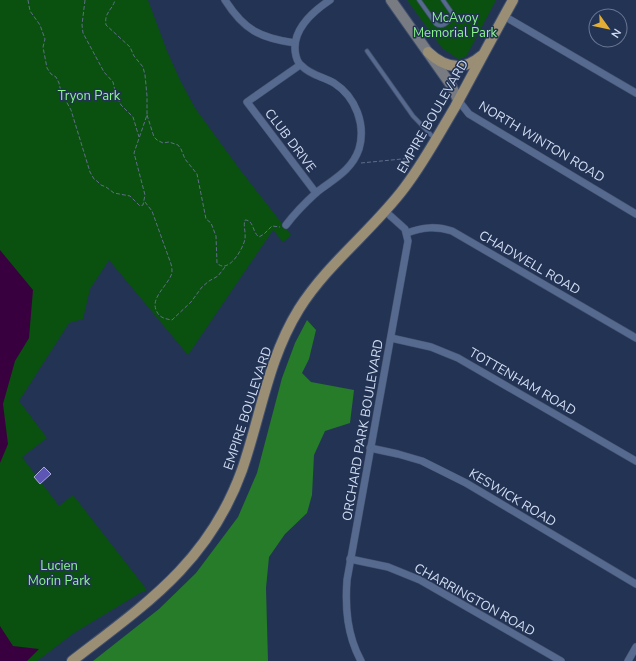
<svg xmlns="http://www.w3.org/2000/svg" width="636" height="661" font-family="'Nunito Sans',sans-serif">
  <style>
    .green { fill: #0a510f }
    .forest { fill: #267c28 }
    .water { fill: #39003f }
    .building { fill: #5d56b4; stroke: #a7a9d5 }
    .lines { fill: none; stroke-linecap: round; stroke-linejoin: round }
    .service-casing { stroke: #43506d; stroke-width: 5 }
    .minor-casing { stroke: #43506d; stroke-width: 8 }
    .secondary-casing { stroke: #43506d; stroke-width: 12 }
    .primary-casing { stroke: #43506d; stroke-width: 12 }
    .path { stroke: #606e8b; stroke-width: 1; stroke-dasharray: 4 2; stroke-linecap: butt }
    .service { stroke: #56698e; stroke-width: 3.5 }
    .minor { stroke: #56698e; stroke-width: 7 }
    .secondary { stroke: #787c82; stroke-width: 10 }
    .primary { stroke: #9a8e75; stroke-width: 10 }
    .labels { text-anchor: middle; stroke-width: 3; stroke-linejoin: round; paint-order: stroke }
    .park-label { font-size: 13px; fill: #8bf589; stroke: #233354 }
    .street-label { font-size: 13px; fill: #d1dcf1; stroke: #233354 }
  </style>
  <rect width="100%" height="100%" fill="#233354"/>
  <g class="green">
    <path d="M0,0H148L167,51L180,80L195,108L241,171L291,235L283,242L273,230L188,355L109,260L90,289L83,319L69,323L19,401L47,438L22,457L59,506L73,495L147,590L140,593L74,633L37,661H0Z"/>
    <path d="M407,0H496L467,55L463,58L458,59L442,48Z"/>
  </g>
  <path class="forest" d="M307,320L316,330L309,359L302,373L311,382L354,390L350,423L325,431L314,455L312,495L307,513L285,534L269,557L266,588L268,661H93L159,609L196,573L238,517L257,473L282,378L295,343Z"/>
  <g class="water">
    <path d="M0,250L33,290L29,338L15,361L3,404L8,444L0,463Z"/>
    <path d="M0,626L13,646L39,649L27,661H0Z"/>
  </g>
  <path class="building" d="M44,467L51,474L40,484L34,477Z"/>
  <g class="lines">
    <defs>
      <g id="service">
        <path d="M419,0L436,24C442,28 448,23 452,17V13L443,0"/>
        <path d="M367,51L413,116L435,139"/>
      </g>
      <g id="minor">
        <path d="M225,0C244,30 260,38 295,43"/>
        <path d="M504,16L636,93"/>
        <path d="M300,65L247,102L316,193"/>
        <path d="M458,100L469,114L636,214"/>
        <path d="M286,225C295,213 306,202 317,192C334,179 352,170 359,149C366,125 356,97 334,83C324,77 310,75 302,66C299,64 297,60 296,56C290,32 312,12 330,0"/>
        <path d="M407,233C423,227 436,226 452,231L636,338"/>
        <path d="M391,338L431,347L458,358L636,461"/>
        <path d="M370,448L398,454L422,461L466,483L636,584"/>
        <path d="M350,559L388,567L420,580L561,661"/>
        <path d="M361,661C347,635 345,608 347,580L408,241L405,229L385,211"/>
        <path d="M628,661L636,647"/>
      </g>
      <path id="secondary" d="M391,0L451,85L458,100"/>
      <g id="primary">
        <path d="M428,52C445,68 463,72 481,56"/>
        <path d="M72,661C146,604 209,562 242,470C261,415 268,359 299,309C328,263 373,230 405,187C424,162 439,134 455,107C474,72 493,36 513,0"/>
      </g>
    </defs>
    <use href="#service" class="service-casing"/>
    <use href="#minor" class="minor-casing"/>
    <use href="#secondary" class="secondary-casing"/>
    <use href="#primary" class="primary-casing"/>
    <g class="path">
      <path d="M28,0L30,11L40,25L45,39L43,47L47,68L51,74L56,77L59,83L61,92L71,110L90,172L94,179L97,181L101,185L106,187L114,193L130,196L140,206L143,205L145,195L134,153L147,115V96L145,75L143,67L134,56L130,47L106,25C104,12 112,11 115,0"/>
      <path d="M85,0L82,25L83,33L104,72L113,82L116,95L121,105L133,117L139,137"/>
      <path d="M456,75L458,78"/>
      <path d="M147,115L154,137L157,140L163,143L169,142L178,145L181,149L185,159L197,174L206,219L211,223L216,236L217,263C228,275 243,249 245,239C246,232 243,226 245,220C254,220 252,232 259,237L264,234L272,226L280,227"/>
      <path d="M361,163L412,158"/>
      <path d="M145,202L152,211L171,264C172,267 172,270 172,273C168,286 149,298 157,312C160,318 166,319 172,320L191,302L202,287L209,281L218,276L225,267"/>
    </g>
    <use href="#service" class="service"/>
    <use href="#minor" class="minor"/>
    <use href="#secondary" class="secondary"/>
    <use href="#primary" class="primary"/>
  </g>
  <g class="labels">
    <g class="park-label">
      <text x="455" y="22">McAvoy<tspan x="455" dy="15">Memorial Park</tspan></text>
      <text x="89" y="100">Tryon Park</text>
      <text x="59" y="570">Lucien<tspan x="59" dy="15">Morin Park</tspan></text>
    </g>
    <g class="street-label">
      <text transform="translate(432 116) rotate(-60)" y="5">EMPIRE BOULEVARD</text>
      <text transform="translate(291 140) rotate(53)" y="5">CLUB DRIVE</text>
      <text transform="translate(542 141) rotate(31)" y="5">NORTH WINTON ROAD</text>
      <text transform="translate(530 262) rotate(30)" y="5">CHADWELL ROAD</text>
      <text transform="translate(523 381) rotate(30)" y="5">TOTTENHAM ROAD</text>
      <text transform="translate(247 408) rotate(-72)" y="5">EMPIRE BOULEVARD</text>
      <text transform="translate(362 430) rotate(-80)" y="5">ORCHARD PARK BOULEVARD</text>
      <text transform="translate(513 497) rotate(31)" y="5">KESWICK ROAD</text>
      <text transform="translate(475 599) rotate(29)" y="5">CHARRINGTON ROAD</text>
    </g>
  </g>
  <g transform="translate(608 28) rotate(123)"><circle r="19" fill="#233354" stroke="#697793"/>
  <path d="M0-3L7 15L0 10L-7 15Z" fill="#e3ae35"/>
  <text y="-6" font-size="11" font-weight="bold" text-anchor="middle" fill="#d1dcf1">N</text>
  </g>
</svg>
